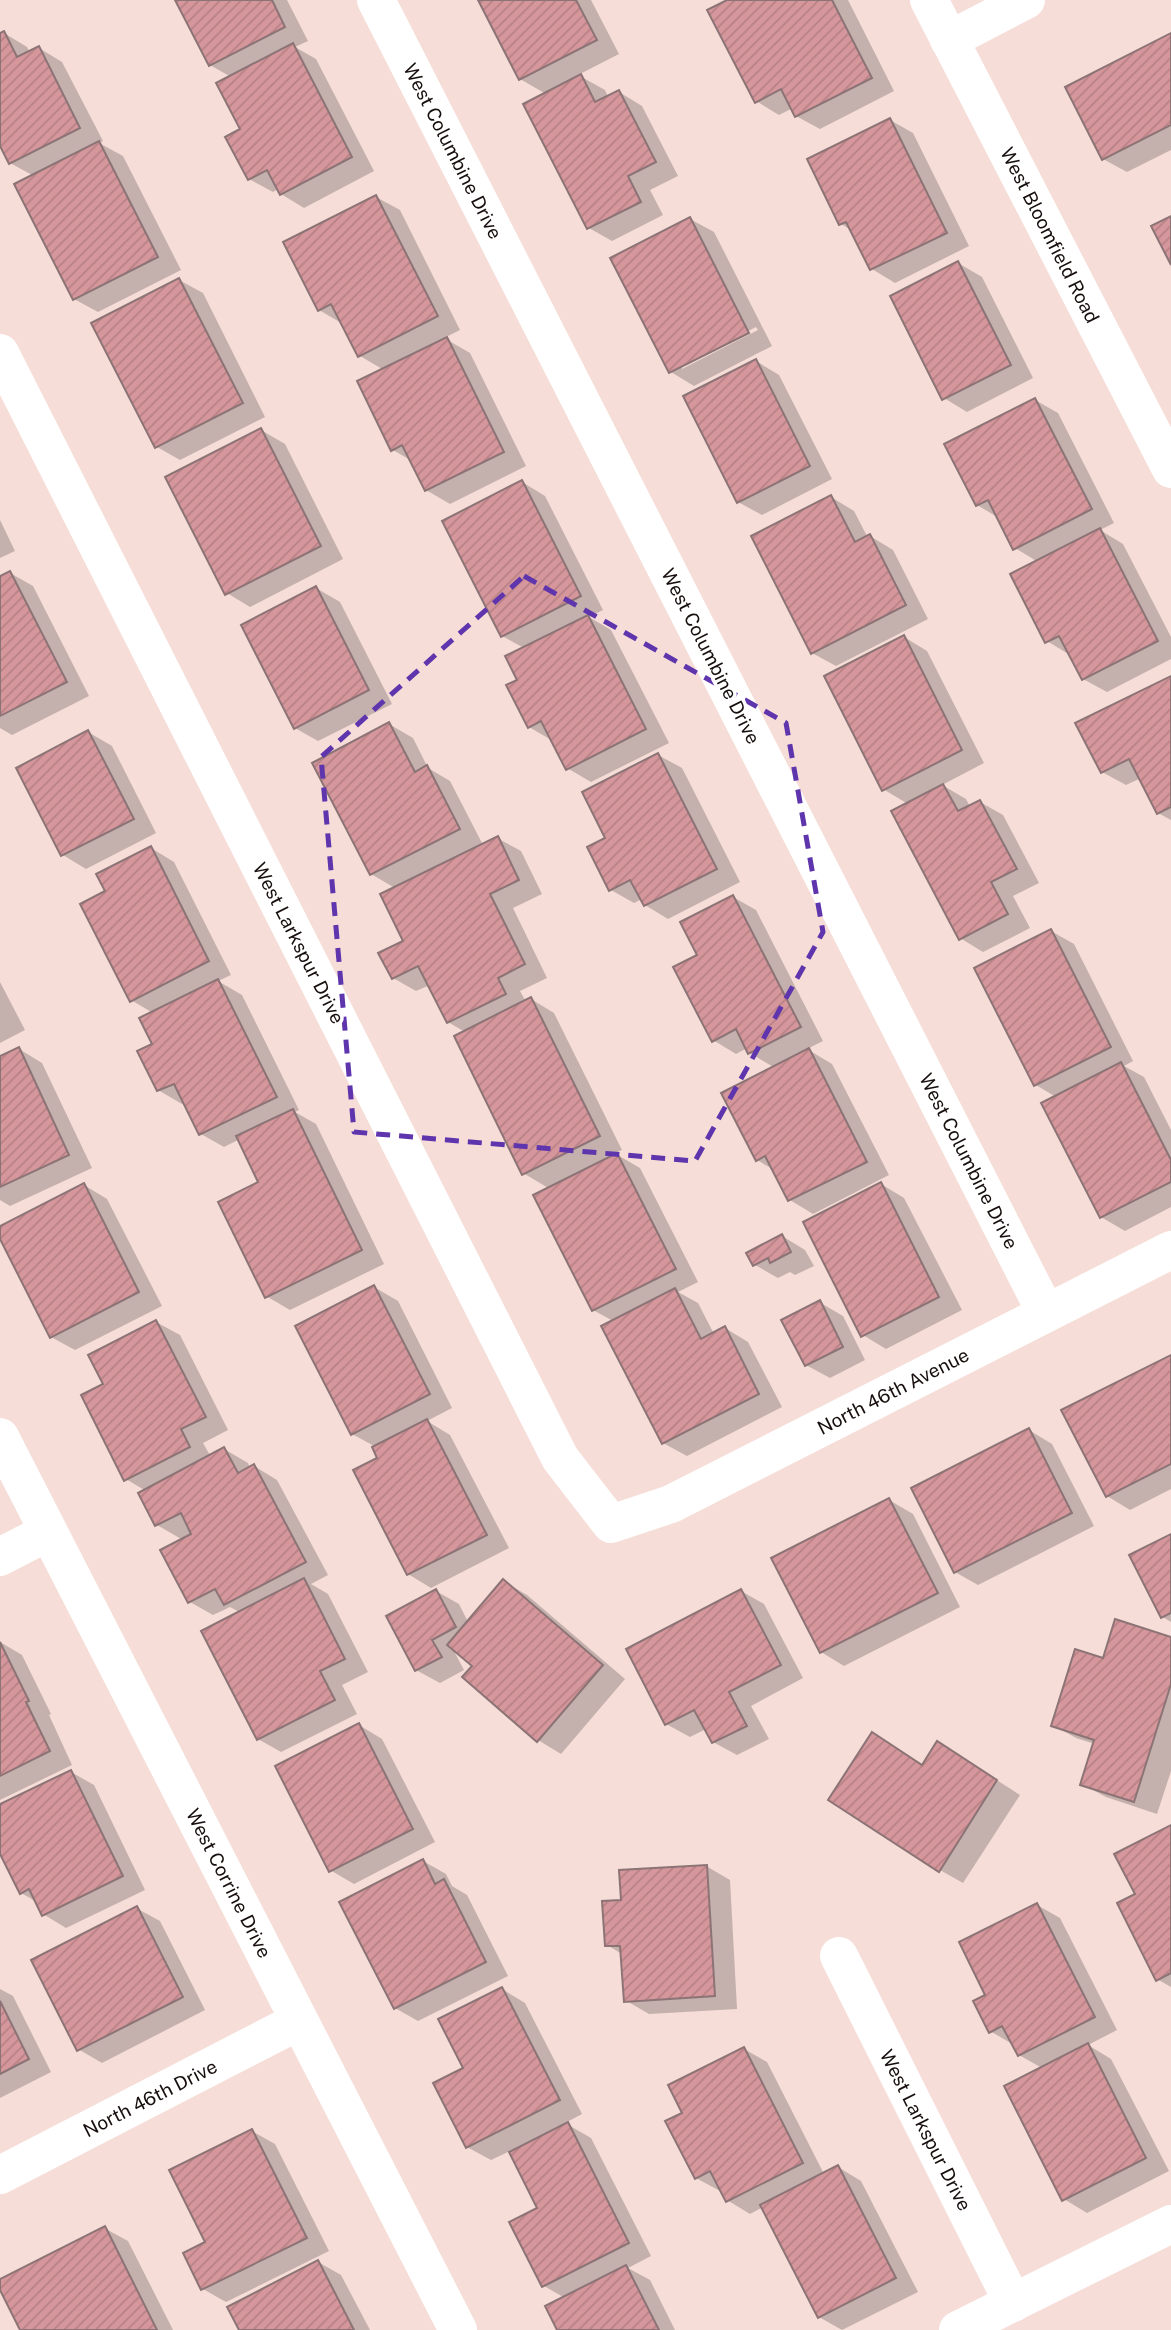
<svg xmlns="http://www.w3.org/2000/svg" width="1171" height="2330" font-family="'Public Sans',sans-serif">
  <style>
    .shadow { fill: #0003; fill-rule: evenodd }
    .building { fill: url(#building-hatch); stroke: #8c7476; stroke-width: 2 }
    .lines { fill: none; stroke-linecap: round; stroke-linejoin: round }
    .street { stroke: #fff; stroke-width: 38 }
    .secondary { stroke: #fff; stroke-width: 38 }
    .marked { fill: none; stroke: #5f35ad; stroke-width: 5; stroke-dasharray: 14 9; stroke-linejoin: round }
    .labels { text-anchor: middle; stroke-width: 7; stroke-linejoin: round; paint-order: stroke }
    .street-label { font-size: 19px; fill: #170f0d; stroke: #fff }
  </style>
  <defs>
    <pattern id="building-hatch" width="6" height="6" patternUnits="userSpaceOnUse" patternTransform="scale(1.75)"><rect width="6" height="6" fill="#d6979c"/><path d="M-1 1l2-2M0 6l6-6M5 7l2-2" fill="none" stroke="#b78185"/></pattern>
  </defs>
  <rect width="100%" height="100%" fill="#f6ddd7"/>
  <g class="shadow">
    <path d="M177,0H287L308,41L295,47L316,59L374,171L304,208L281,194L278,189L273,192L249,179L231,77L210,65Z"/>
    <path d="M480,0H591L619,54L578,75L605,90L608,97L619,92L642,106L678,176L650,190L663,215L612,241L589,228L546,94L520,79Z"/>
    <path d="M731,0H848L894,91L820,129L796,116L793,108L779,115L756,101Z"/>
    <path d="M4,33L27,47L30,53L39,48L62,62L103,141L99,143L123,156L181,270L98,312L74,299L34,176L10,163L0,143V35Z"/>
    <path d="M1171,35V150L1127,172L1103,159Z"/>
    <path d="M890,120L913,133L969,246L895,283L872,269L853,231L841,224Z"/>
    <path d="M376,197L400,210L460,330L444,338L470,353L526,466L450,504L426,490L412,461L393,450L384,370L360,356L343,324L319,310Z"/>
    <path d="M690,219L714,232L772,346L694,386L671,372L613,258ZM756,327L758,330L682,369V365Z"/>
    <path d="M958,263L982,277L1033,378L967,412L944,398Z"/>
    <path d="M179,280L203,293L265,417L180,460L157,447Z"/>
    <path d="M756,361L779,375L832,479L762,515L738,502Z"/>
    <path d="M1035,400L1058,413L1114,523L1100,530L1123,544L1171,637V659L1107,692L1083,679L1070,655L1047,641L1038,562L1015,548L999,518L977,505Z"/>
    <path d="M261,430L285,444L343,559L250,607L227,593Z"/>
    <path d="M522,482L545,496L603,610L589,617L611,630L669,743L591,782L567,768L553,741L529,727L520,681L524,648L502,636Z"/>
    <path d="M831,497L854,511L868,538L870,536L893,550L928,619L836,666L812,653Z"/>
    <path d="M0,520L15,551L0,558Z"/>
    <path d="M10,573L33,586L89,696L12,735L0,728V578Z"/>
    <path d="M316,588L340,602L392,704L318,741L295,728Z"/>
    <path d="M904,637L927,651L984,763L942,785L966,799L970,807L980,802L1003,815L1039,883L1013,896L1030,928L983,952L960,938L908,804L883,789Z"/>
    <path d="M1171,678V820L1158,813L1141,778L1126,785L1102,772Z"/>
    <path d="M389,724L413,738L428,768L450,781L483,845L497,838L521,851L542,894L513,908L547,978L520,991L526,1002L531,999L554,1013L622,1150L614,1153L640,1168L698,1282L678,1292L698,1303L714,1334L725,1328L748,1342L782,1407L687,1456L663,1443L613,1321L593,1310L550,1189L523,1173L465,1032L448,1022L430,985L416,991L393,978L405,942L395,888L371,874Z"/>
    <path d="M88,732L112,746L156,833L86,869L63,855Z"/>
    <path d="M658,755L682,768L740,882L668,919L645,905L642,899L634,903L611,890L607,839Z"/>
    <path d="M151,848L174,862L231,975L218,981L242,995L299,1110L295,1112L316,1124L384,1264L290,1310L266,1296L260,1183L240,1139L224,1147L201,1134L185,1102L182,1104L158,1090L153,1013L131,1000L107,892Z"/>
    <path d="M733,897L756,910L823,1041L807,1049L832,1064L889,1175L813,1214L790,1200L774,1170L757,1160L775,1068L750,1053L747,1048L736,1054L713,1040L699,956Z"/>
    <path d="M1051,931L1074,944L1133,1061L1124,1066L1144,1077L1171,1130V1207L1125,1231L1101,1217L1056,1097L1036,1085L976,969Z"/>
    <path d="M0,982L25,1030L0,1043Z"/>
    <path d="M19,1049L42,1063L92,1168L10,1206L0,1200V1058Z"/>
    <path d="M881,1184L904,1198L962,1310L886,1349L863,1335Z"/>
    <path d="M84,1185L107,1199L162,1306L75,1350L51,1337L0,1236V1228Z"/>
    <path d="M782,1236L805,1250L814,1266L795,1275L790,1272L778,1278L755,1265Z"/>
    <path d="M374,1287L398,1301L452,1408L427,1421L450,1435L509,1548L431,1588L408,1574L376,1447L352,1434Z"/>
    <path d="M819,1302L843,1316L865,1360L830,1378L806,1365Z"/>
    <path d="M156,1322L180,1335L228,1430L203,1443L211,1457L224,1449L248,1463L250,1468L254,1466L277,1480L328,1575L311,1584L328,1594L368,1672L342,1685L357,1714L281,1752L258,1739L241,1613L230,1607L213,1615L190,1602L183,1540L157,1525L146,1491L126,1479L105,1385Z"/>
    <path d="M1171,1357V1489L1130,1510L1107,1496Z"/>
    <path d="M1029,1430L1052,1444L1094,1526L978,1585L955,1572Z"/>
    <path d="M889,1500L913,1514L960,1607L844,1666L821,1652Z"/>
    <path d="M1171,1536V1622L1163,1617Z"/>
    <path d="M503,1581L527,1595L625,1679L561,1754L538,1740L474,1666L457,1652L455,1653L464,1670L440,1683L416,1670L436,1591L459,1604L468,1622Z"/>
    <path d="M741,1591L764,1604L803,1678L751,1706L769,1739L737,1755L713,1742L706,1729L690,1737L666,1724Z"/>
    <path d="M1171,1639V1771L1157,1814L1106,1797L1082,1784L1095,1744L1076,1738L1053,1725L1104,1660Z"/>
    <path d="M0,1642L22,1655L51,1714L49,1715L72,1765L0,1800Z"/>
    <path d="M359,1725L382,1739L435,1842L354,1884L330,1870Z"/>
    <path d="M873,1734L924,1766L961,1757L1020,1795L963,1883L940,1870Z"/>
    <path d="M71,1772L94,1785L145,1890L66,1928L43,1914L37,1902L21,1893L0,1850V1806Z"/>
    <path d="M1171,1827V1987L1157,1979L1137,1895Z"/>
    <path d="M423,1861L446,1874L452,1886L467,1895L508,1976L418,2021L395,2008Z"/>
    <path d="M706,1866L730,1880L737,2009L649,2014L625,2000L622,1954L607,1945L623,1902Z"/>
    <path d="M1037,1905L1060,1918L1117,2030L1088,2045L1111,2059L1169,2171L1087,2213L1064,2199L1042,2068L1019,2055L1014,2045L990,2031L988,1996Z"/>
    <path d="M136,1908L160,1921L205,2010L102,2063L78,2049Z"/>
    <path d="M0,1989L13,1996L51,2072L0,2098Z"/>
    <path d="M502,1989L525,2003L582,2114L565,2123L591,2138L651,2256L628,2268L650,2280L675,2330H559L565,2298L544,2286L539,2209L510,2151L491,2160L467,2147L466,2069Z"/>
    <path d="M744,2049L767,2062L824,2174L838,2167L861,2181L918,2292L842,2330L819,2317L763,2207L750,2214L727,2200L722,2190L720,2191L696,2178L684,2113Z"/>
    <path d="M252,2131L275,2144L329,2251L226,2302L203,2289L207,2242Z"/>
    <path d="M104,2228L128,2241L173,2330H22L0,2286V2281Z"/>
    <path d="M318,2262L341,2275L370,2330H241Z"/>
  </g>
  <g class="building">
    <path d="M175,0H272L285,27L209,66Z"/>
    <path d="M478,0H576L597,40L519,80Z"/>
    <path d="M727,0H832L872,78L795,117L781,89L755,103L707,10Z"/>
    <path d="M4,31L17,57L39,46L80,128L9,164L0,146V33Z"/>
    <path d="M1171,33V125L1102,160L1065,87Z"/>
    <path d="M293,43L352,157L280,195L267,170L248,180L225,137L240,129L216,83Z"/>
    <path d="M581,74L595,102L619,90L656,162L628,176L641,202L587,229L523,104Z"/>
    <path d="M890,118L947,233L870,270L846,222L839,225L807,159Z"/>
    <path d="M99,141L158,257L73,300L14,184Z"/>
    <path d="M376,195L438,316L358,357L331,304L318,311L283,242Z"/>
    <path d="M1171,216V265L1151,226Z"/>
    <path d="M690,217L749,333L669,373L610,258Z"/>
    <path d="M958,261L1011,365L942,400L890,296Z"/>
    <path d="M179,278L243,403L155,448L91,323Z"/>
    <path d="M447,337L504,452L425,491L402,445L391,451L357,381Z"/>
    <path d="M756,359L810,466L737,503L683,396Z"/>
    <path d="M1035,398L1092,509L1013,550L988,500L976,506L944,444Z"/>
    <path d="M261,428L321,546L225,595L165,477Z"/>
    <path d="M522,480L581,596L501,637L442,521Z"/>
    <path d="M831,495L855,542L870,534L906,605L811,654L751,536Z"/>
    <path d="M1100,528L1158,641L1082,680L1059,636L1045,643L1010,574Z"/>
    <path d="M10,571L67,682L0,716V576Z"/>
    <path d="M316,586L369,690L294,729L241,625Z"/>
    <path d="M588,615L646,729L566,770L541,721L528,728L506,685L517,680L505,656Z"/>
    <path d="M904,635L962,750L882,791L824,676Z"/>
    <path d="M1171,676V807L1157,814L1129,759L1101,773L1075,723Z"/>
    <path d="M389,722L415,772L427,765L460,829L370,875L312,763Z"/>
    <path d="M88,730L134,819L61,856L16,768Z"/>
    <path d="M658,753L717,869L644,906L630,880L609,891L587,847L605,838L582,792Z"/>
    <path d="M943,784L958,811L980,800L1017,869L991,882L1008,914L959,940L891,811Z"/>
    <path d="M498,836L519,880L490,894L525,964L498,978L506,994L447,1023L418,966L392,979L378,953L403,941L380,894Z"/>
    <path d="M151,846L209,961L130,1002L80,904L105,891L96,874Z"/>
    <path d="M733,895L801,1027L748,1054L736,1029L712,1042L673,967L697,955L680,922Z"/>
    <path d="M1051,929L1111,1047L1034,1086L974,968Z"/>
    <path d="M218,979L277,1097L199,1135L174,1084L157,1091L137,1051L152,1044L139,1018Z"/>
    <path d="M531,997L600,1136L522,1175L454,1036Z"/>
    <path d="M19,1047L69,1155L0,1187V1056Z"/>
    <path d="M809,1048L867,1162L788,1201L765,1156L756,1161L721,1093Z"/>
    <path d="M1121,1062L1171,1160V1182L1100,1218L1041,1103Z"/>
    <path d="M293,1109L362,1250L265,1298L218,1202L258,1182L236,1136Z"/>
    <path d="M617,1153L676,1269L592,1311L533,1195Z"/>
    <path d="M881,1182L939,1297L861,1337L803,1222Z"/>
    <path d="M84,1183L139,1292L50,1338L0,1239V1226Z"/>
    <path d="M782,1234L791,1252L770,1263L768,1258L753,1266L746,1253Z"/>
    <path d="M374,1285L430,1394L351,1435L295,1326Z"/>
    <path d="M675,1288L701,1339L725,1326L759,1394L662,1444L601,1326Z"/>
    <path d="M820,1300L843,1347L805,1366L781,1320Z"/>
    <path d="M156,1320L206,1417L181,1429L190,1447L124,1481L81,1395L103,1384L88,1355Z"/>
    <path d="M1171,1355V1464L1106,1497L1061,1410Z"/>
    <path d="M427,1419L487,1535L407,1575L353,1470L377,1458L372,1447Z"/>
    <path d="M1029,1428L1072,1513L954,1573L911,1488Z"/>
    <path d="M224,1447L238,1473L254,1464L306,1562L224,1605L215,1589L188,1603L160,1550L191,1534L181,1513L155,1526L138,1493Z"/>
    <path d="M889,1498L938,1593L820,1653L771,1558Z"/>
    <path d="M1171,1534V1613L1161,1618L1129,1555Z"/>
    <path d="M304,1578L345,1659L320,1671L335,1700L257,1740L201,1631Z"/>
    <path d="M503,1579L603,1665L537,1742L462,1677L472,1666L447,1645Z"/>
    <path d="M436,1589L456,1627L432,1640L442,1657L415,1671L386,1616Z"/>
    <path d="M741,1589L781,1665L729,1692L747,1726L712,1743L694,1710L665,1725L626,1649Z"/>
    <path d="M1115,1619L1171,1637V1684L1134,1802L1080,1785L1094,1740L1051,1726L1075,1649L1103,1658Z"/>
    <path d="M0,1642L29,1701L26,1702L50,1751L0,1776Z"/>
    <path d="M359,1723L413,1829L329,1872L275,1766Z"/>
    <path d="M872,1732L922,1765L937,1741L997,1780L939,1872L828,1800Z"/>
    <path d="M71,1770L123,1876L42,1916L29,1889L20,1894L0,1854V1804Z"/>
    <path d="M1171,1825V1973L1156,1981L1117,1903L1135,1894L1114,1854Z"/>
    <path d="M423,1859L435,1884L444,1879L486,1962L394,2009L339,1902Z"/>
    <path d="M707,1865L715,1996L624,2002L620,1946H605L602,1901L621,1900L619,1870Z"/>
    <path d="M1037,1903L1095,2017L1018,2056L1002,2026L989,2033L973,2001L985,1995L959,1942Z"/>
    <path d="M137,1906L183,1997L77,2051L31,1960Z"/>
    <path d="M502,1987L560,2100L466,2148L433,2083L463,2068L438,2019Z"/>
    <path d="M0,2001L29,2059L0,2074Z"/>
    <path d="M1088,2043L1146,2158L1062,2201L1004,2086Z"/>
    <path d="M744,2047L803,2163L726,2202L710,2171L695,2179L665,2121L682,2113L668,2085Z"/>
    <path d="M568,2122L629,2243L542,2287L509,2222L537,2208L509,2152Z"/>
    <path d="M252,2129L307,2238L201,2290L183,2253L205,2242L169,2170Z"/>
    <path d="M838,2165L896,2278L818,2318L760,2205Z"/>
    <path d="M105,2226L157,2330H20L0,2290V2279Z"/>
    <path d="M318,2260L354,2330H239L227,2307Z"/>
    <path d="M626,2265L659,2330H557L545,2306Z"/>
  </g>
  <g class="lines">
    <g class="street">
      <path d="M376,0L1046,1313"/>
      <path d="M929,0L1171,469"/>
      <path d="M949,40L1026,0"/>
      <path d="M0,353L560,1458L611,1524L671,1504L1171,1250"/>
      <path d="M0,1437L458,2330"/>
      <path d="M0,1557L48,1532"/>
      <path d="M839,1956L1013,2303"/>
      <path d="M0,2175L299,2021"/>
    </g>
    <path class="secondary" d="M958,2330L1171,2224"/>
  </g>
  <path class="marked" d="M524,576L786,723L823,932L695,1161L354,1132L321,757Z"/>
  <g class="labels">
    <g class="street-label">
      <text transform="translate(453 151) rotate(63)" y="7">West Columbine Drive</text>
      <text transform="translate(1050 235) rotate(63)" y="7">West Bloomfield Road</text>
      <text transform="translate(711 656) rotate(63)" y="7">West Columbine Drive</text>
      <text transform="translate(299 943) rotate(63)" y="7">West Larkspur Drive</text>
      <text transform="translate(969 1161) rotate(63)" y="7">West Columbine Drive</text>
      <text transform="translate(893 1391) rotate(-27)" y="7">North 46th Avenue</text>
      <text transform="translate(229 1883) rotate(63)" y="7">West Corrine Drive</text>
      <text transform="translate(150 2098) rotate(-27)" y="7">North 46th Drive</text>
      <text transform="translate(926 2130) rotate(63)" y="7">West Larkspur Drive</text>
    </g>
  </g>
</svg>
